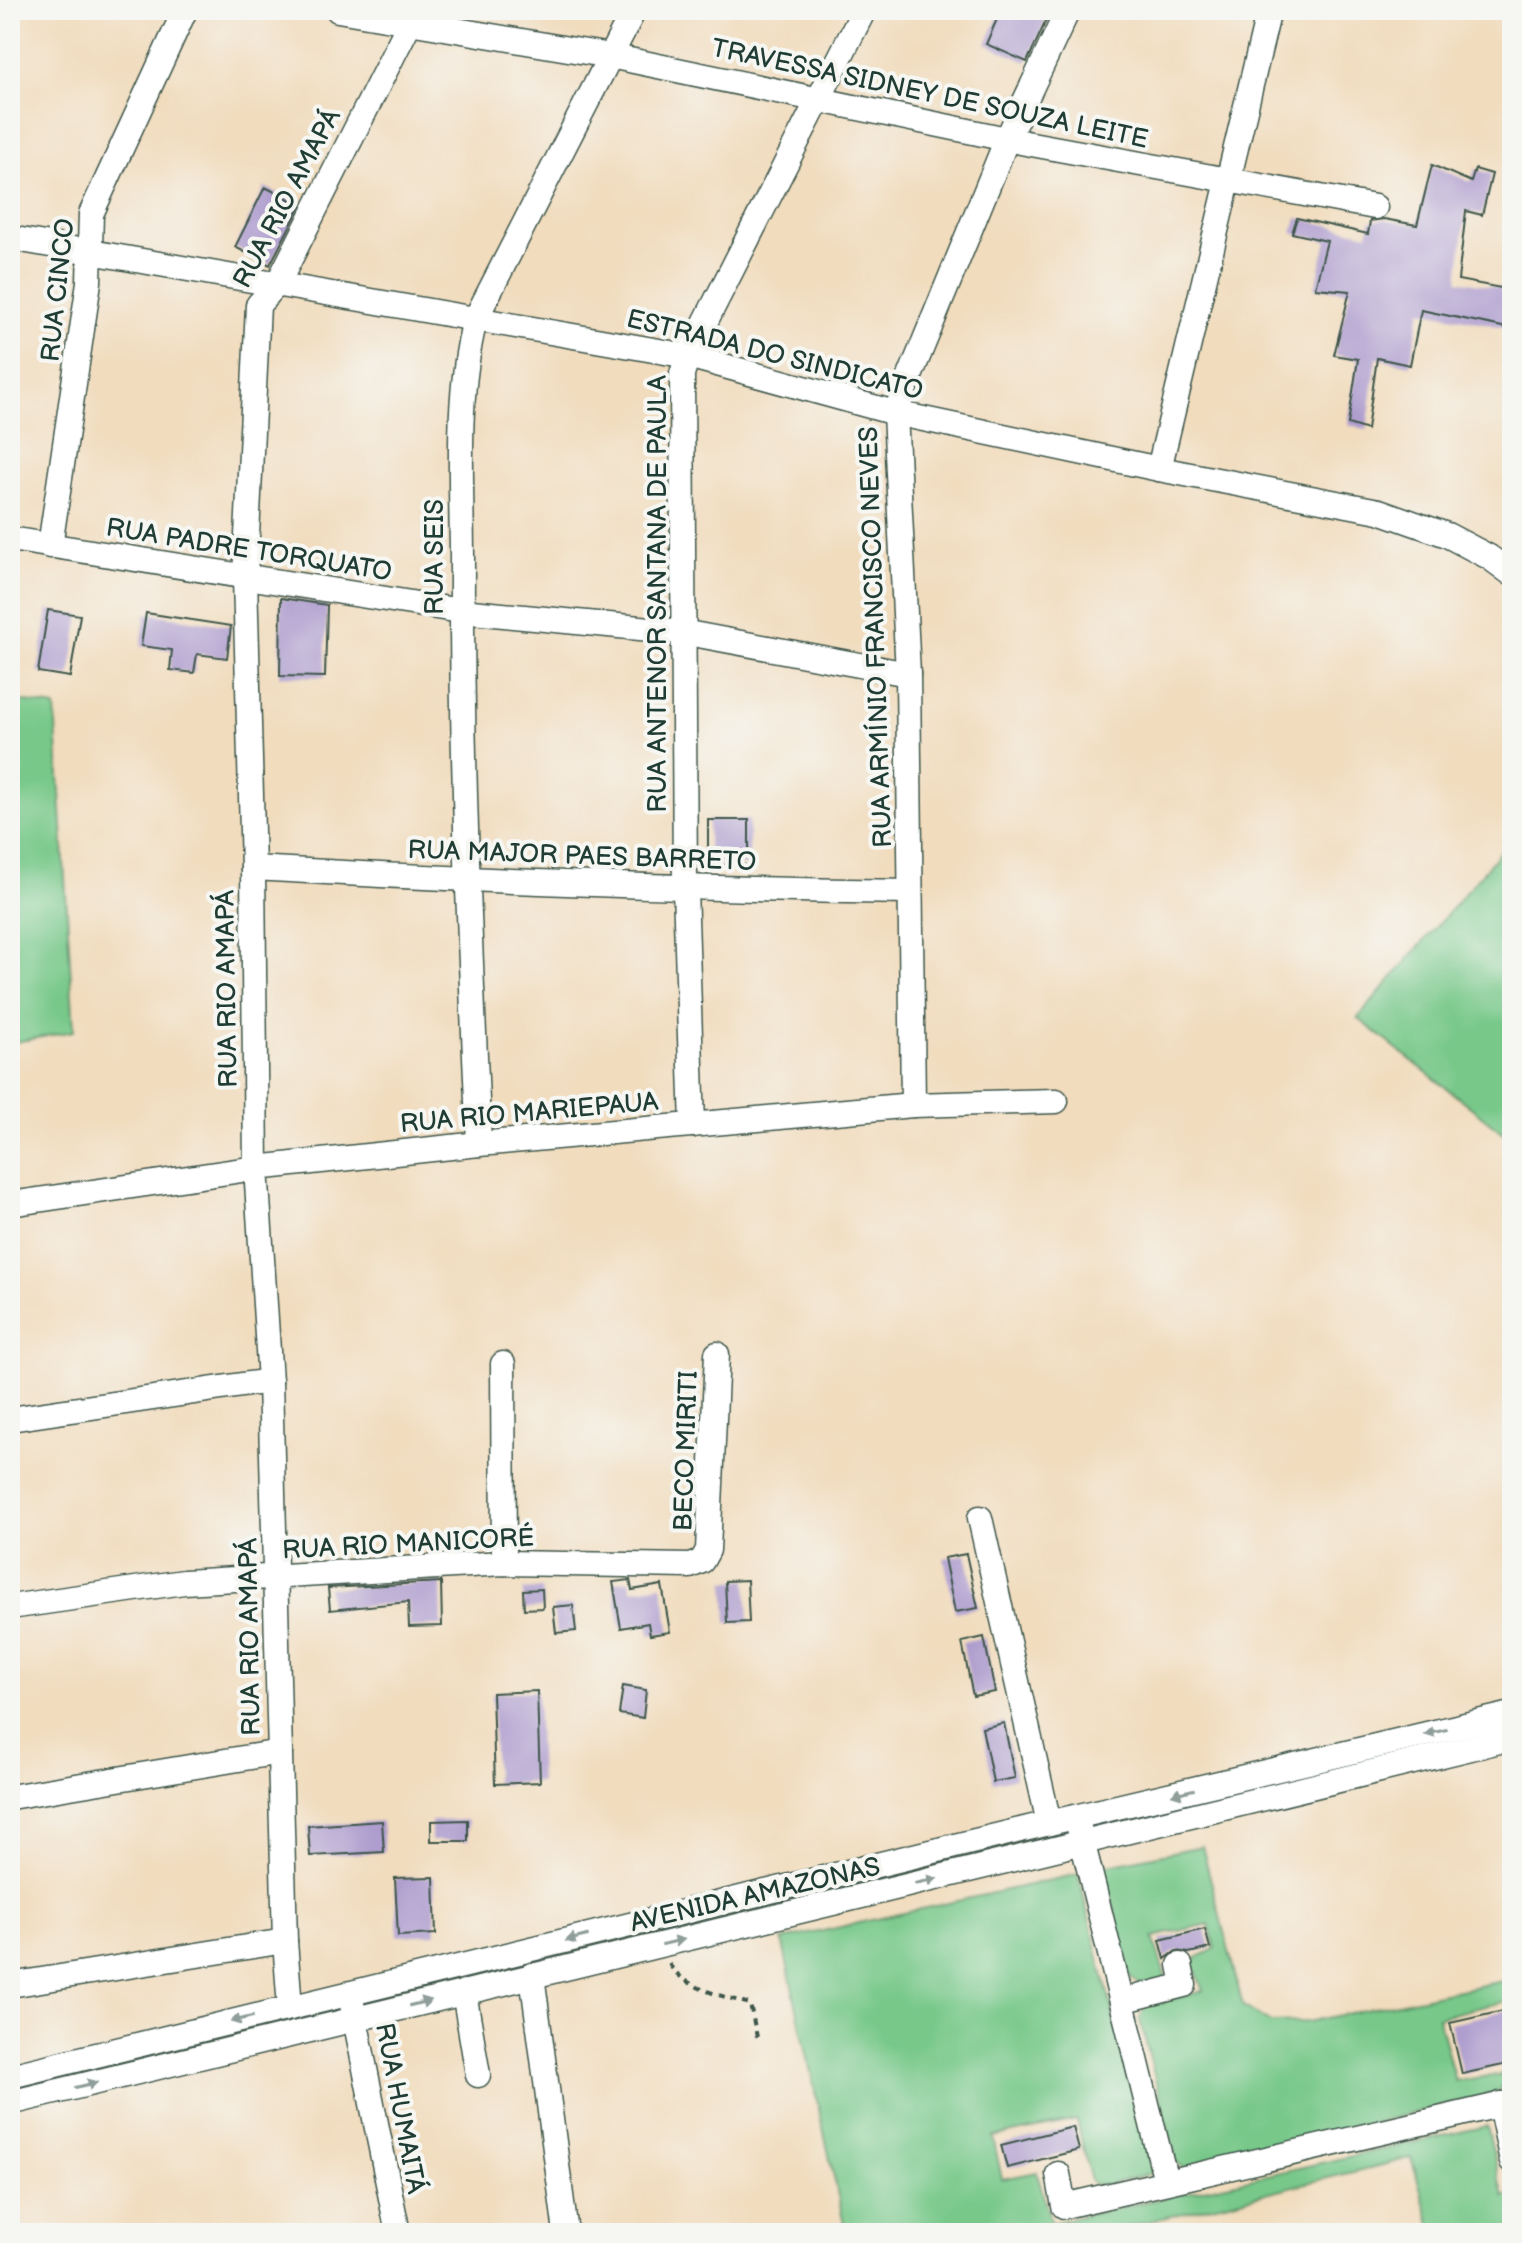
<svg xmlns="http://www.w3.org/2000/svg" width="1522" height="2243" font-family="'Balsamiq Sans',sans-serif">
  <style>
    .grass { fill: #77c889; stroke: #4b825e; stroke-width: 2 }
    .building { fill: #ae9dce }
    .lines { fill: none; stroke-linecap: round; stroke-linejoin: round }
    .minor-casing { stroke: #3e5549; stroke-width: 27 }
    .path { stroke: #3e5549; stroke-width: 4; stroke-dasharray: 6 6; stroke-linecap: butt }
    .minor { stroke: #fff; stroke-width: 24 }
    .oneway { fill: #8f9e9a }
    .labels { text-anchor: middle; stroke-width: 8; stroke-linejoin: round; paint-order: stroke }
    .street-label { font-size: 26px; fill: #1f3d34; stroke: #f6f6f2 }
  </style>
  <rect width="100%" height="100%" fill="#f6f6f2"/>
  <filter id="ink" filterUnits="userSpaceOnUse"><feTurbulence type="fractalNoise" baseFrequency=".0125" numOctaves="2"/><feDisplacementMap in="SourceGraphic" scale="16" xChannelSelector="R" yChannelSelector="G"/><feConvolveMatrix kernelMatrix="1 2 1 2 8 2 1 2 1" color-interpolation-filters="sRGB"/></filter>
  <filter id="wash" filterUnits="userSpaceOnUse"><feTurbulence type="fractalNoise" baseFrequency=".006" numOctaves="4" result="noise"/><feDisplacementMap in="SourceGraphic" scale="32" xChannelSelector="R" yChannelSelector="G"/><feGaussianBlur stdDeviation="1.8" result="paint"/><feColorMatrix in="noise" values="0 0 0 0 0 0 0 0 0 0 0 0 0 0 0 0 0 1.4 0 .05"/><feComposite in="paint" operator="in"/></filter>
  <g filter="url(#wash)">
    <rect width="100%" height="100%" fill="#f1dcbd"/>
    <g class="grass">
      <path d="M10,699L55,707L74,1031L10,1043Z"/>
      <path d="M1512,838V1140L1358,1018Z"/>
      <path d="M1202,1846L1243,2006L1271,2023L1307,2022L1512,1979V2000L1438,2017L1455,2081L1504,2074V2083L1498,2092L1186,2169L1177,2163L1140,2020L1145,2006L1203,1991L1192,1960L1215,1949L1209,1924L1153,1937L1167,1982L1144,1987L1130,1978L1104,1866Z"/>
      <path d="M1078,1874L1153,2173L1102,2186L1091,2182L1077,2120L993,2137L1002,2179L1037,2172L1051,2223L1487,2126L1504,2197L1512,2195V2233H1434L1411,2158L1100,2233H846L782,1940Z"/>
    </g>
    <g id="blocks">
      <g class="building">
        <path d="M1001,10H1051L1027,62L986,44Z"/>
        <path d="M1432,165L1471,182L1475,169L1492,174L1482,215L1466,211L1458,280L1512,290V329L1421,310L1410,365L1377,358L1367,430L1348,424L1358,359L1334,355L1350,291L1315,288L1327,241L1292,233L1297,218L1368,234L1370,221L1384,219L1417,225Z"/>
        <path d="M265,187L301,205L270,265L235,247Z"/>
        <path d="M281,598L327,605L325,677L280,676Z"/>
        <path d="M48,610L80,615L70,677L38,672Z"/>
        <path d="M146,613L231,626L227,658L197,654L194,673L170,670L172,650L141,646Z"/>
        <rect x="708" y="820" width="41" height="45"/>
        <path d="M966,1554L978,1608L955,1612L944,1558Z"/>
        <path d="M630,1580L632,1590L662,1585L670,1632L650,1635L648,1623L621,1628L613,1582Z"/>
        <path d="M747,1580L749,1622L727,1623L725,1581Z"/>
        <path d="M441,1582L442,1626L409,1627L408,1602L330,1610L328,1588Z"/>
        <path d="M542,1589L543,1608L524,1609L523,1590Z"/>
        <path d="M573,1605L576,1631L556,1633L553,1607Z"/>
        <path d="M984,1637L995,1692L973,1696L962,1642Z"/>
        <path d="M623,1686L646,1690L643,1718L619,1714Z"/>
        <path d="M537,1691L540,1782L495,1784L492,1693Z"/>
        <path d="M1004,1723L1015,1778L993,1782L982,1728Z"/>
        <path d="M468,1820V1841H431V1821Z"/>
        <path d="M382,1821L384,1852L310,1856L308,1826Z"/>
        <path d="M434,1877L436,1934L398,1936L395,1878Z"/>
        <path d="M1205,1929L1210,1948L1189,1953L1176,1951L1165,1959L1160,1940Z"/>
        <path d="M1512,2009V2063L1462,2074L1450,2023Z"/>
        <path d="M1073,2127L1079,2150L1007,2168L1001,2145Z"/>
      </g>
    </g>
  </g>
  <g filter="url(#ink)">
    <use href="#blocks" fill-opacity="0" stroke="#3e5549" stroke-width="2"/>
    <g class="lines">
      <defs>
        <g id="minor">
          <path d="M338,10L610,56L1026,143L1375,207"/>
          <path d="M10,238L688,356L895,413L1159,469L1379,511L1447,535L1489,557L1512,574"/>
          <path d="M1159,469L1269,10"/>
          <path d="M10,539L461,611L682,632L908,674"/>
          <path d="M50,546L89,282L91,214L185,10"/>
          <path d="M253,868C472,881 691,889 910,892"/>
          <path d="M913,1105L908,674L895,413L1007,139L1068,10"/>
          <path d="M693,1125L685,889L682,374L688,356L864,10"/>
          <path d="M479,1144C470,950 461,756 462,561C462,481 455,398 475,320L634,10"/>
          <path d="M10,1204L256,1168L479,1144L913,1105L1056,1101"/>
          <path d="M503,1364L504,1563"/>
          <path d="M10,1419L270,1381"/>
          <path d="M980,1518L1049,1823"/>
          <path d="M10,1607L184,1582L504,1563L690,1566L702,1561L708,1550L717,1354"/>
          <path d="M10,1797L280,1752"/>
          <path d="M1079,1828L1166,2181"/>
          <path d="M532,1975L566,2233"/>
          <path d="M10,1985L285,1941"/>
          <path d="M464,1992L478,2075"/>
          <path d="M1122,2001L1184,1985L1180,1965"/>
          <path d="M352,2004L398,2233"/>
          <path d="M290,2008L285,1941L270,1381L256,1168L253,868L245,578L258,305L278,283L416,10"/>
          <path d="M10,2076L1049,1823L1512,1714"/>
          <path d="M10,2103L1512,1738"/>
          <path d="M1500,2104L1512,2161"/>
          <path d="M1058,2174L1064,2206L1512,2102"/>
        </g>
      </defs>
      <use href="#minor" class="minor-casing"/>
      <path class="path" d="M669,1964C685,1989 723,1996 750,2004L757,2037"/>
      <use href="#minor" class="minor"/>
    </g>
    <defs><path id="oneway-solid" d="M-6-.8H1V-3.2L6.5 0L1 3.2V.8H-6Z" transform="scale(2)"/></defs>
    <g class="oneway">
      <use href="#oneway-solid" transform="translate(1436 1732) rotate(167)"/>
      <use href="#oneway-solid" transform="translate(1183 1792) rotate(167)"/>
      <use href="#oneway-solid" transform="translate(926 1881) rotate(-13)"/>
      <use href="#oneway-solid" transform="translate(577 1938) rotate(166)"/>
      <use href="#oneway-solid" transform="translate(673 1942) rotate(-13)"/>
      <use href="#oneway-solid" transform="translate(420 2003) rotate(-14)"/>
      <use href="#oneway-solid" transform="translate(242 2019) rotate(166)"/>
      <use href="#oneway-solid" transform="translate(86 2085) rotate(-13)"/>
    </g>
  </g>
  <g class="labels">
    <g class="street-label">
      <text transform="translate(930 93) rotate(12)" y="9">TRAVESSA SIDNEY DE SOUZA LEITE</text>
      <text transform="translate(286 198) rotate(-62)" y="9">RUA RIO AMAPÁ</text>
      <text transform="translate(57 290) rotate(-84)" y="9">RUA CINCO</text>
      <text transform="translate(775 354) rotate(14)" y="9">ESTRADA DO SINDICATO</text>
      <text transform="translate(249 549) rotate(9)" y="9">RUA PADRE TORQUATO</text>
      <text transform="translate(434 557) rotate(-90)" y="9">RUA SEIS</text>
      <text transform="translate(657 594) rotate(-90)" y="9">RUA ANTENOR SANTANA DE PAULA</text>
      <text transform="translate(875 637) rotate(-92)" y="9">RUA ARMÍNIO FRANCISCO NEVES</text>
      <text transform="translate(582 855) rotate(2)" y="9">RUA MAJOR PAES BARRETO</text>
      <text transform="translate(226 989) rotate(-91)" y="9">RUA RIO AMAPÁ</text>
      <text transform="translate(529 1112) rotate(-5)" y="9">RUA RIO MARIEPAUA</text>
      <text transform="translate(685 1451) rotate(-88)" y="9">BECO MIRITI</text>
      <text transform="translate(408 1543) rotate(-3)" y="9">RUA RIO MANICORÉ</text>
      <text transform="translate(249 1637) rotate(-91)" y="9">RUA RIO AMAPÁ</text>
      <text transform="translate(755 1894) rotate(-13)" y="9">AVENIDA AMAZONAS</text>
      <text transform="translate(401 2108) rotate(79)" y="9">RUA HUMAITÁ</text>
    </g>
  </g>
  <rect width="1522" height="2243" fill="none" stroke="#f6f6f2" stroke-width="40"/>
</svg>
